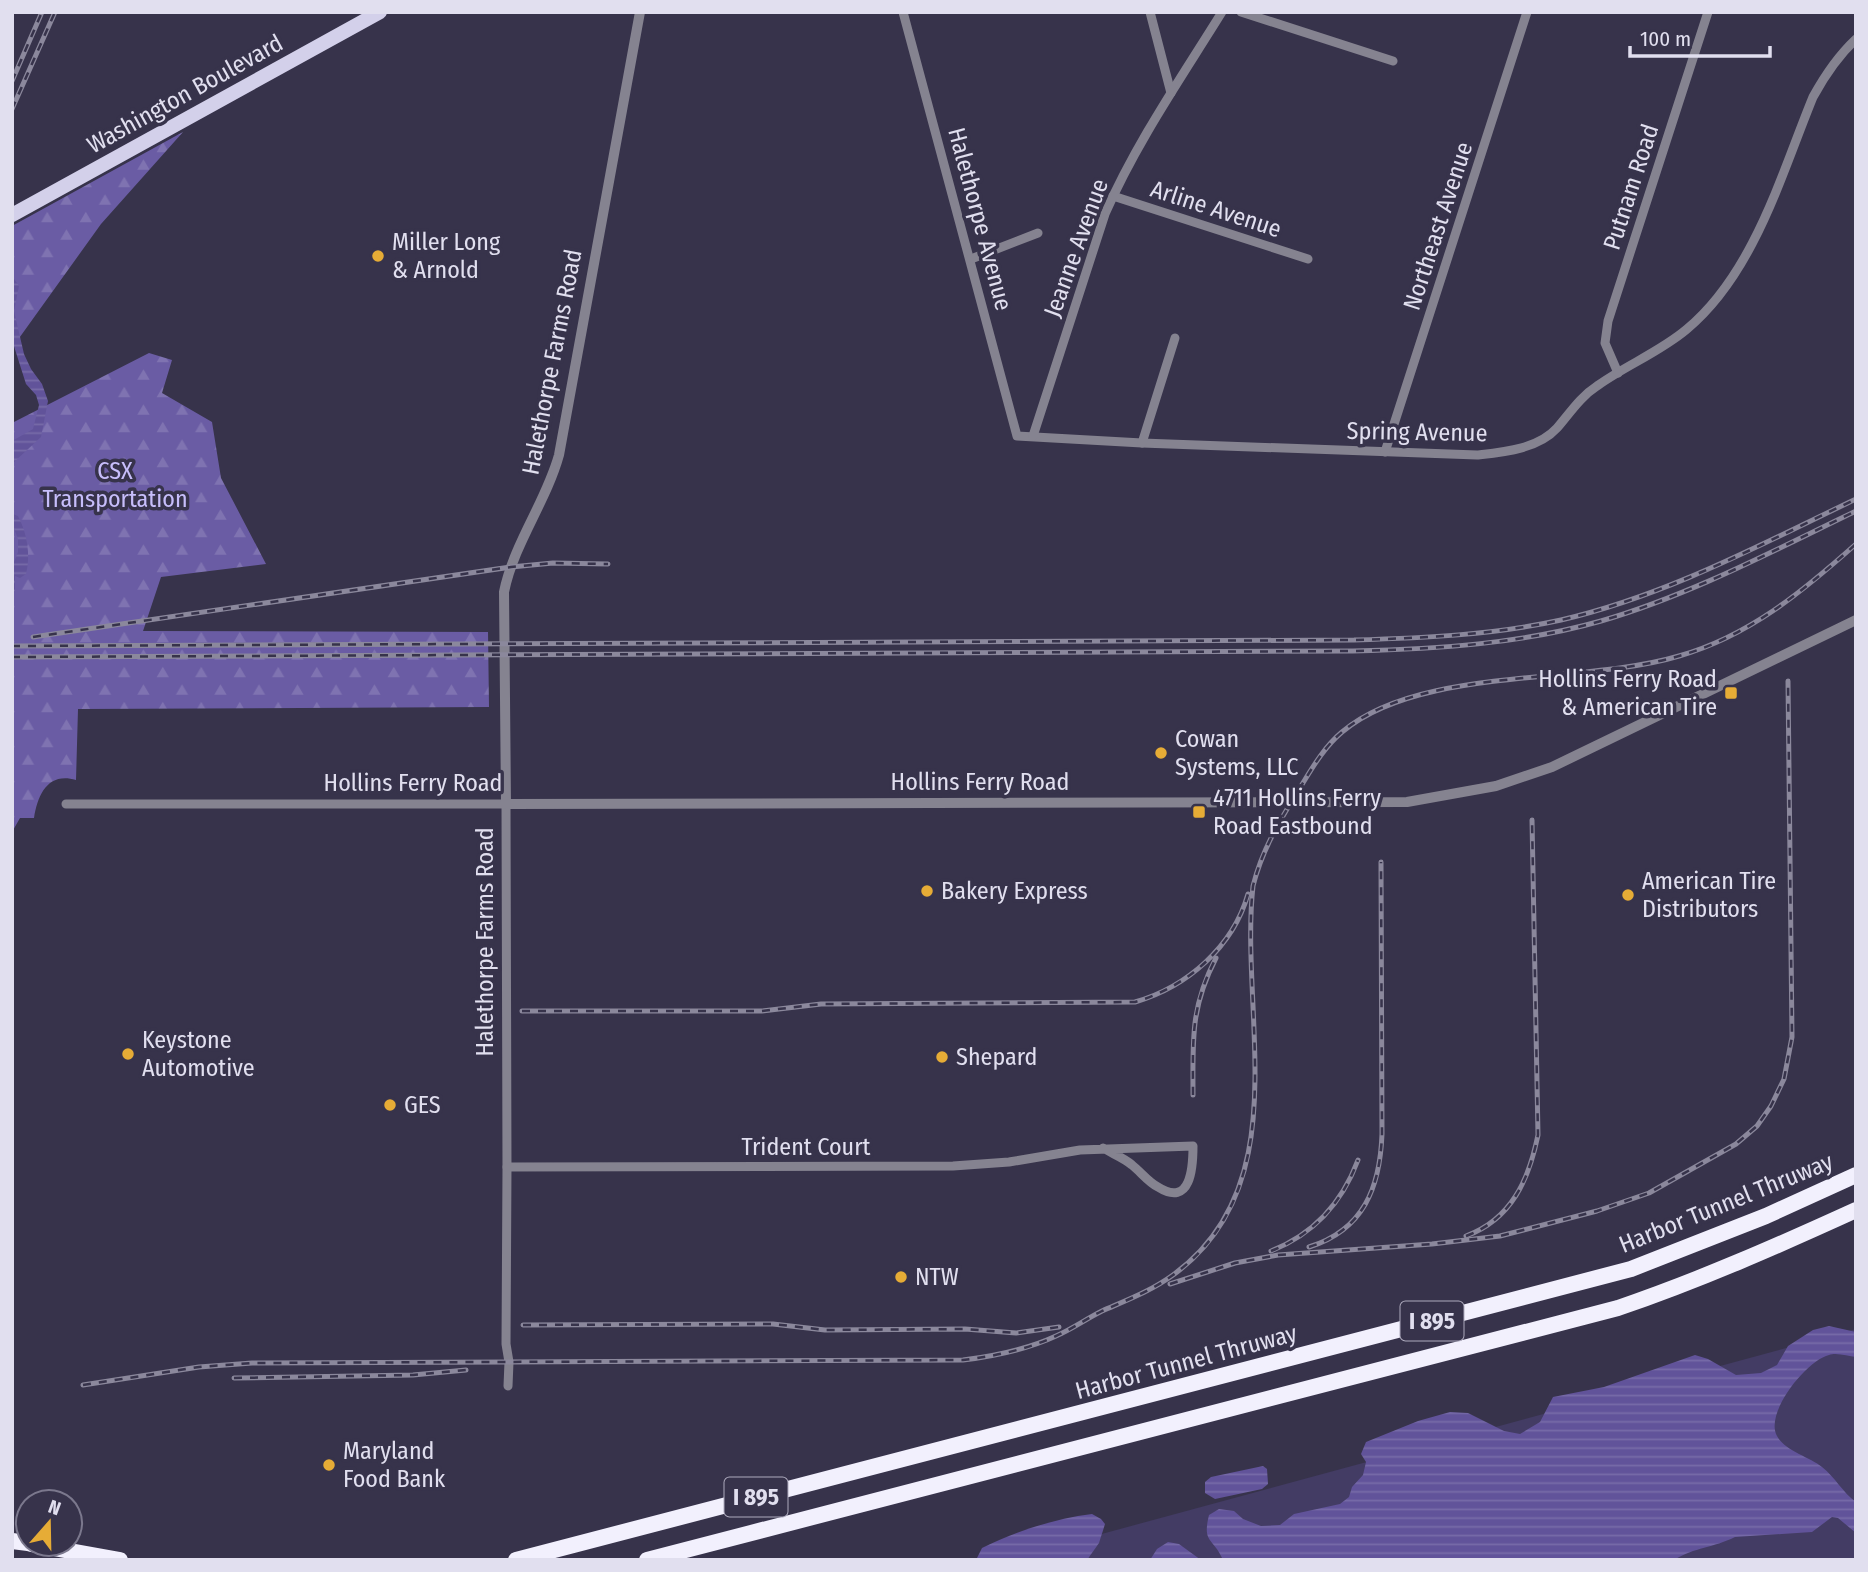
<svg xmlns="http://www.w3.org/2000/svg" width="1868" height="1572" font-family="'Fira Sans Condensed',sans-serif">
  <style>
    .forest { fill: url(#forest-firs) }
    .green { fill: #433c64 }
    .water { fill: url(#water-rules) }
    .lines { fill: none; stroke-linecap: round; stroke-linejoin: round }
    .minor { stroke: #858390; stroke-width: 9 }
    .tertiary { stroke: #858390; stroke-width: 10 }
    .primary { stroke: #d3d0ea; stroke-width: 14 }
    .motorway { stroke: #f2f0fd; stroke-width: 16 }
    .rail-casing { stroke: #8b889c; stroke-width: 5 }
    .rail { stroke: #37334b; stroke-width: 2.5; stroke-dasharray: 8; stroke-linecap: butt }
    .poi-dot { fill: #e6ac36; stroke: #37334b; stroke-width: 2.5 }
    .labels { text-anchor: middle; stroke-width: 7; stroke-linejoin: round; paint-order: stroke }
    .shield { fill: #37334b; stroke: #aeabbe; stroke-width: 2 }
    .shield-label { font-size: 23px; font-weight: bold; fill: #e1dfef }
    .street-label { font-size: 24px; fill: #e1dfef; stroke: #37334b }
    .poi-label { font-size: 24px; fill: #e1dfef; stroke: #37334b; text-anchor: start }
    .park-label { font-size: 24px; fill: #c7befb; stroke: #37334b }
  </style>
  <defs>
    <pattern id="forest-firs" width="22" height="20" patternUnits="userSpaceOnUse" patternTransform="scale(1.75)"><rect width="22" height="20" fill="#6a5ca4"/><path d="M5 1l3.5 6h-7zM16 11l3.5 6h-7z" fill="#7f73b1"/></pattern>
    <pattern id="water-rules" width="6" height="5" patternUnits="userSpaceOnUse" patternTransform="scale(1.75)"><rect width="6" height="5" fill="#61539a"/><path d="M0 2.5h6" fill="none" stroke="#776ba8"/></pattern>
  </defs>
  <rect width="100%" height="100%" fill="#37334b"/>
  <g class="forest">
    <path d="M183,132L101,224L12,348V226Z"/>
    <path d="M149,353L172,360L162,393L212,422L221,478L266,564L161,577L143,631L488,632L489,707L78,709L76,780C48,772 38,794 34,818H20L12,832V423Z"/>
  </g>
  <path class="green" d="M1856,1329V1560H1006Z"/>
  <g class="water">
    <path d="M12,276L19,286L14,311L24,354L31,369L42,384L48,401L41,437L12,464V441L33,429L39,405L36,395L26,384L12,340Z"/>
    <path d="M13,514L18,516C27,533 31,555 26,574L20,578L15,576V591L12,596V567L18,552V539L12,523Z"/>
    <path d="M1829,1326L1856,1332V1357C1848,1356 1836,1352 1829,1355C1807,1360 1764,1413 1777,1436C1785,1451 1810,1457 1822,1467C1835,1477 1843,1493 1856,1502V1533L1838,1518L1832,1517L1812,1532L1735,1537C1713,1548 1695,1547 1674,1560H1223C1213,1537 1202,1544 1209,1515L1219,1509L1234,1511L1243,1519L1261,1526L1280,1525L1294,1514L1340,1504L1349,1497L1352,1487L1363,1475L1366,1462L1361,1454L1366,1442L1418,1421L1450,1412L1468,1413L1504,1431L1520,1434L1540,1422L1553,1397L1604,1387L1695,1355L1708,1359L1736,1375L1761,1373L1777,1365L1788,1346L1813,1330Z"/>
    <path d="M1263,1466L1267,1469L1268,1484L1262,1489L1215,1499L1205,1493V1482L1211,1477Z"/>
    <path d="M1092,1514L1101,1519L1105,1524L1099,1543L1087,1560H976L982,1548C1017,1531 1053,1519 1092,1514Z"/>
    <path d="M1168,1542L1179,1544L1201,1560H1150L1157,1549Z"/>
  </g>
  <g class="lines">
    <g class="minor">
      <path d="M903,12L1017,436L1142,443L1477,455C1504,452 1538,449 1557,428C1570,413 1580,397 1597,386C1626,365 1660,352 1687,329C1754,273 1781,175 1813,97C1825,75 1838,56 1856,39"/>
      <path d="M1150,12L1171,93"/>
      <path d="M1241,12L1393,61"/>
      <path d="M1113,196L1308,259"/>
      <path d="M971,259L1038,233"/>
      <path d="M1618,373L1605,343L1608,321L1708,12"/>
      <path d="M1033,436L1105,214C1136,143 1181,78 1222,12"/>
      <path d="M1142,443L1175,338"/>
      <path d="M1385,452L1527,12"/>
      <path d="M66,804H506L507,1167L506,1344L509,1362L508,1386"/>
      <path d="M507,1167L953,1166L1009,1162L1080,1150L1193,1146C1193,1167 1191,1208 1158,1187C1148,1182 1141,1172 1132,1165C1124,1158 1113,1154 1103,1148"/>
    </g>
    <path class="tertiary" d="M640,12L559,455C546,502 514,543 504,592L506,804L1407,802L1496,786L1552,767L1856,620"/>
    <path class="primary" d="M12,215L380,12"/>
    <g class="motorway">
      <path d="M12,1541L28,1543"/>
      <path d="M31,1544L120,1560"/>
      <path d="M516,1560L1631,1269L1766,1216L1856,1175"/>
      <path d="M647,1560L1618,1308C1700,1280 1777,1246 1856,1210"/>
    </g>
    <defs>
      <g id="rail">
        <path d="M12,81L42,12"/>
        <path d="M12,109L55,12"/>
        <path d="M33,637L511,567L553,563L608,564"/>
        <path d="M12,646L1354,640C1424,638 1493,635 1561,620C1665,596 1760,545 1856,499"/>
        <path d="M12,657L1353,651C1437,649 1520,644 1601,621C1690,595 1773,551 1856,511"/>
        <path d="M522,1011H762L821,1004L1135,1002C1187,987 1233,947 1248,894"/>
        <path d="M1193,1095C1193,1041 1190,1008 1216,958"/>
        <path d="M1466,1236C1512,1219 1529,1179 1538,1135L1532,820"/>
        <path d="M1309,1247C1364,1230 1380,1187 1382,1134L1381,862"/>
        <path d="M1271,1251C1314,1234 1342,1203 1358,1160"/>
        <path d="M1170,1284L1235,1263L1278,1255L1432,1244L1500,1236L1597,1211L1649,1193L1736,1144L1757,1126L1771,1106L1784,1079L1792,1037L1788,681"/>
        <path d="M523,1325L773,1324L825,1330L965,1329L1016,1333L1059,1327"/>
        <path d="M234,1378L413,1375L466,1370"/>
        <path d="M83,1385L199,1367L252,1363L963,1360C995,1356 1026,1350 1056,1336C1072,1329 1086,1319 1102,1311C1127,1300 1151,1291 1173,1275C1298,1185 1239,1014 1253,886C1262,850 1279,822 1298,791C1311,770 1323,748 1342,732C1420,666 1582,685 1679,656C1749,636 1802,592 1856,544"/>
      </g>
    </defs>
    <use href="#rail" class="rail-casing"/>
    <use href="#rail" class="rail"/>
  </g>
  <g class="poi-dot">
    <circle cx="378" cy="256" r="7"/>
    <rect x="1724" y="686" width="14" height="14" rx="3.5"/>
    <circle cx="1161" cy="753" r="7"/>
    <rect x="1192" y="805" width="14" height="14" rx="3.5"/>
    <circle cx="927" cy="891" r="7"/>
    <circle cx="1628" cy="895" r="7"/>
    <circle cx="128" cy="1054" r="7"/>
    <circle cx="942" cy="1057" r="7"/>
    <circle cx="390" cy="1105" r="7"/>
    <circle cx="901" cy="1277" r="7"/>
    <circle cx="329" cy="1465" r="7"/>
  </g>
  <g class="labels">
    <g class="shield">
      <rect x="1400.5" y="1301.5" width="63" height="39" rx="5"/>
      <rect x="724.5" y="1477.5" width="63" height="39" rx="5"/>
    </g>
    <g class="shield-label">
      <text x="1432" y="1329">I 895</text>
      <text x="756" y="1505">I 895</text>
    </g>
    <g class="street-label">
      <text transform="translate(185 94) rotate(-29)" y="8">Washington Boulevard</text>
      <text transform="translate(1631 187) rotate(-72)" y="8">Putnam Road</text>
      <text transform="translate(1216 209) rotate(18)" y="8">Arline Avenue</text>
      <text transform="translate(980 219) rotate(75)" y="8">Halethorpe Avenue</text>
      <text transform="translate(1438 226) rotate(-72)" y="8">Northeast Avenue</text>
      <text transform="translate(1076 248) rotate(-70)" y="8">Jeanne Avenue</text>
      <text transform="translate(552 362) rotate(-79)" y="8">Halethorpe Farms Road</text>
      <text transform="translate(1417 432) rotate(1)" y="8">Spring Avenue</text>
      <text x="980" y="790">Hollins Ferry Road</text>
      <text x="413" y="791">Hollins Ferry Road</text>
      <text transform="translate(485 942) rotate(-90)" y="8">Halethorpe Farms Road</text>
      <text x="806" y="1155">Trident Court</text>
      <text transform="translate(1726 1203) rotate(-22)" y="8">Harbor Tunnel Thruway</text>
      <text transform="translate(1186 1362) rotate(-15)" y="8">Harbor Tunnel Thruway</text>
    </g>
    <g class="poi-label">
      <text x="392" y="250">Miller Long<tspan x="392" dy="28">&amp; Arnold</tspan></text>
      <text x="1717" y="687" text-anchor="end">Hollins Ferry Road<tspan x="1717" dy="28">&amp; American Tire</tspan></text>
      <text x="1175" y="747">Cowan<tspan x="1175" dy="28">Systems, LLC</tspan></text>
      <text x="1213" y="806">4711 Hollins Ferry<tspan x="1213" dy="28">Road Eastbound</tspan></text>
      <text x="1642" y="889">American Tire<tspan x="1642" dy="28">Distributors</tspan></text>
      <text x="941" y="899">Bakery Express</text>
      <text x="142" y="1048">Keystone<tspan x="142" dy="28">Automotive</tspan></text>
      <text x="956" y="1065">Shepard</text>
      <text x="404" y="1113">GES</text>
      <text x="915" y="1285">NTW</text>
      <text x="343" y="1459">Maryland<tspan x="343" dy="28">Food Bank</tspan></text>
    </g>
    <g class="park-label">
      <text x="115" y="479">CSX<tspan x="115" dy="28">Transportation</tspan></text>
    </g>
  </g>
  <rect width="1868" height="1572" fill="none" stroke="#e1dfef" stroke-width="28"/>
  <g transform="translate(49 1523) rotate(20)"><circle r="33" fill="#37334b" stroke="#7b788d" stroke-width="2"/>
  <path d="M0-5L12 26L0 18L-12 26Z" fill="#e6ac36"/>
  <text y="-10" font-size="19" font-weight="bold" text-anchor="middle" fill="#e1dfef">N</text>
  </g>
  <path d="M1630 46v10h140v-10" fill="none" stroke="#e1dfef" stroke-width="3.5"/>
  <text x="1640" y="46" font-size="21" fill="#e1dfef" stroke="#37334b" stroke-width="5" paint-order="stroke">100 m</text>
</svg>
